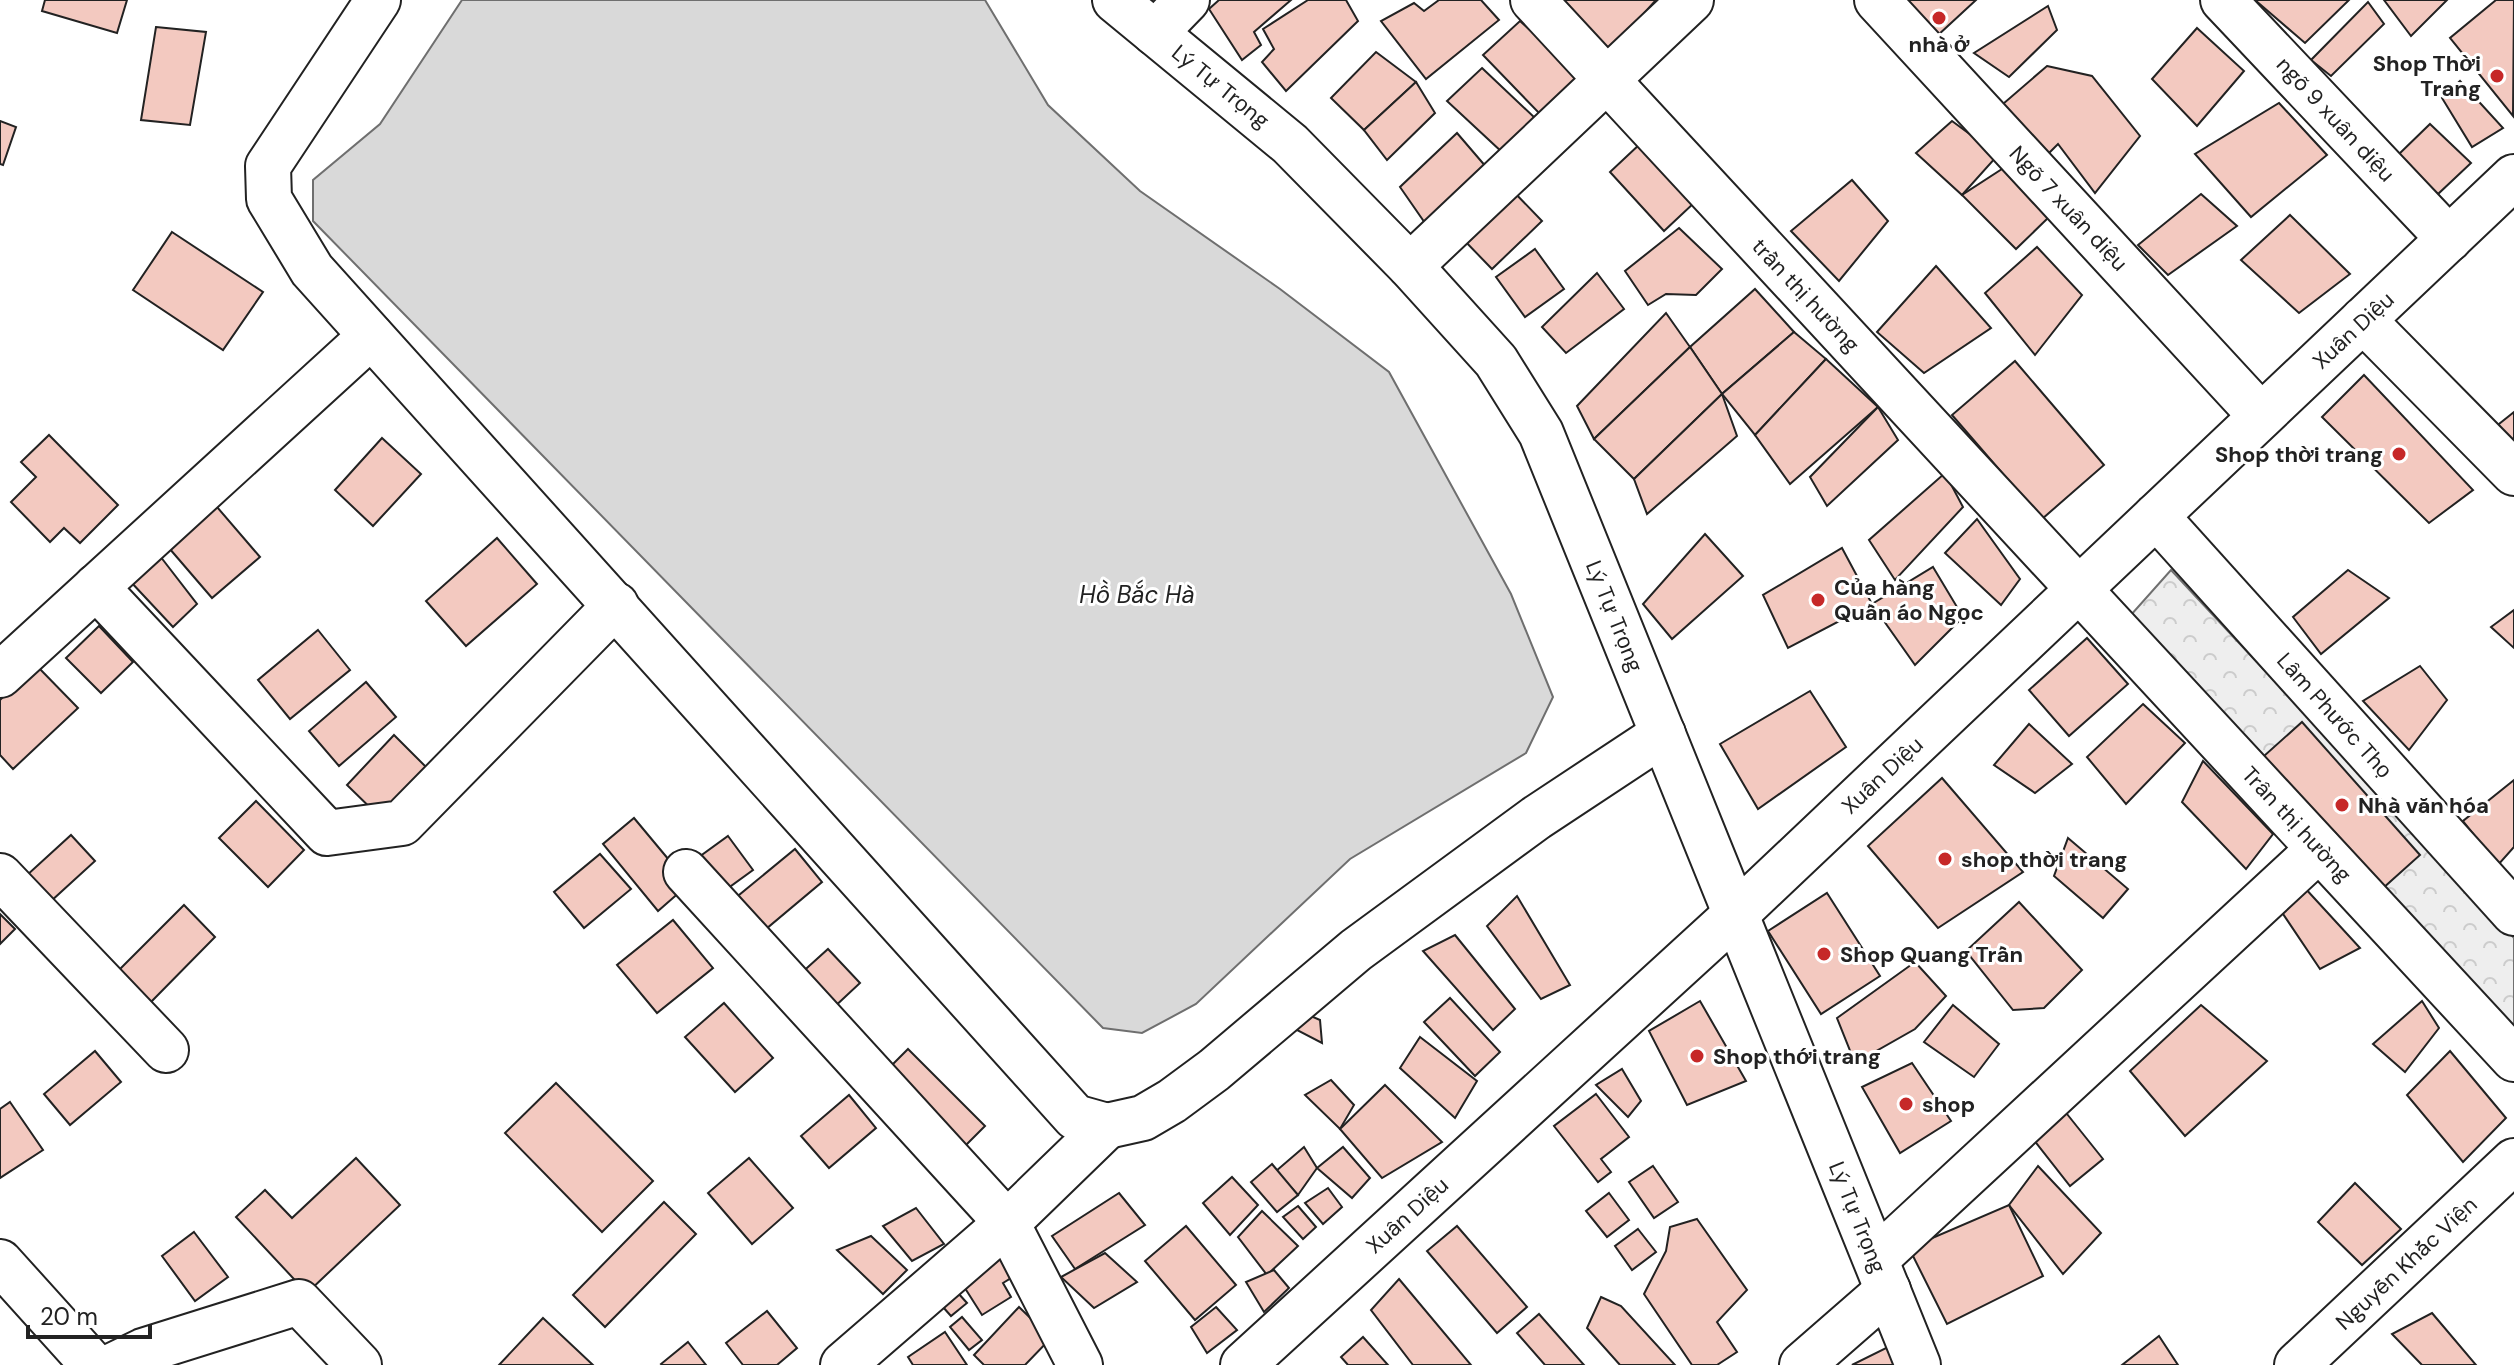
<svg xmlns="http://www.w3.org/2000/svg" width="2514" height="1365" font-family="'DM Sans',sans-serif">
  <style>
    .forest { fill: url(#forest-crowns); stroke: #6f6f6f; stroke-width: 2 }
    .water { fill: #d9d9d9; stroke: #6f6f6f; stroke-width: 2 }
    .building { fill: #f3c9c0; stroke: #222; stroke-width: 2 }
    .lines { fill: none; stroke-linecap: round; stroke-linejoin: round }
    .minor-casing { stroke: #222; stroke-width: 48 }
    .minor { stroke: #fff; stroke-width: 44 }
    .poi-dot { fill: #c62828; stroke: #fff; stroke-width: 3 }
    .labels { text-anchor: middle; stroke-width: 6; stroke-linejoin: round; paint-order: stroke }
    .poi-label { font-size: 22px; font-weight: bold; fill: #222; stroke: #fff; text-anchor: start }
    .street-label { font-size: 22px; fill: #222; stroke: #fff }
    .water-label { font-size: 24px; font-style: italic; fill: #222; stroke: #fff }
  </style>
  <defs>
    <pattern id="forest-crowns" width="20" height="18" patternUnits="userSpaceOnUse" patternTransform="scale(2)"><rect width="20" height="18" fill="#eee"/><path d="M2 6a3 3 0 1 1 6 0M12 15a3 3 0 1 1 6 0" fill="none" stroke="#ccc"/></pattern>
  </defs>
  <rect width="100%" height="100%" fill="#fff"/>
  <path class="forest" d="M2171,570L2514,938V1030L2382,889L2264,756L2130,616Z"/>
  <path class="water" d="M462,0H985L1048,105L1140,191L1280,289L1389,372L1511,594L1553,697L1526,753L1350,859L1196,1004L1142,1033L1103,1028L313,221V180L380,124Z"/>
  <g class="building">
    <path d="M45,0H127L117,33L42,11Z"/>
    <path d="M1219,0H1291L1254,32L1261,45L1242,60L1209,9Z"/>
    <path d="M1308,0H1346L1358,21L1286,91L1262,62L1274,49L1263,29Z"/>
    <path d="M1439,0H1481L1499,20L1426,79L1381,21L1414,3L1424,11Z"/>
    <path d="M1560,0H1656L1609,52Z"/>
    <path d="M1904,0H1976L1937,36Z"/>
    <path d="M2255,0H2349L2305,43Z"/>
    <path d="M2384,0H2447L2411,36Z"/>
    <path d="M2496,0H2514L2513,116L2450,38Z"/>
    <path d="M2368,2L2384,24L2331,76L2311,60Z"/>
    <path d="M2048,6L2057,30L2009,77L1974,53Z"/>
    <path d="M1520,21L1583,78L1539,113L1483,55Z"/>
    <path d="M156,27L206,32L190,125L141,120Z"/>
    <path d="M2197,28L2244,71L2197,126L2152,79Z"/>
    <path d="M1376,52L1416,82L1364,130L1331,98Z"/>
    <path d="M2047,66L2092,76L2140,136L2095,193L2058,144L2045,157L1996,110Z"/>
    <path d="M1482,68L1535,118L1503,153L1447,101Z"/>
    <path d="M2460,81L2503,128L2472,147L2442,98Z"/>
    <path d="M1416,82L1435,113L1387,160L1364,130Z"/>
    <path d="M2279,103L2327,155L2251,217L2195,154Z"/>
    <path d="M0,121L16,127L3,165L0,164Z"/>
    <path d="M1952,121L1998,155L1962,195L1916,153Z"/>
    <path d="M2430,124L2471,163L2438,194L2398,155Z"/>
    <path d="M1457,133L1487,168L1425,223L1400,187Z"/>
    <path d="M1641,143L1695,202L1664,231L1610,172Z"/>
    <path d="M2002,169L2049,217L2016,249L1962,195Z"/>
    <path d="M1852,180L1888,221L1839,281L1791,231Z"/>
    <path d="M1511,189L1542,221L1492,269L1461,237Z"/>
    <path d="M2201,194L2237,226L2168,275L2138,245Z"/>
    <path d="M2290,215L2350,274L2299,313L2241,260Z"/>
    <path d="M1679,228L1722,269L1696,295L1666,294L1648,305L1625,271Z"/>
    <path d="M172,232L263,292L223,350L133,290Z"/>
    <path d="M2037,247L2082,295L2035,355L1985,293Z"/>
    <path d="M1535,249L1564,289L1525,317L1496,277Z"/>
    <path d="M1936,266L1991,328L1924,373L1877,332Z"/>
    <path d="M1597,273L1624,309L1566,353L1542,327Z"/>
    <path d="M1755,289L1794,332L1722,394L1690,347Z"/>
    <path d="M1666,313L1690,347L1594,439L1577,406Z"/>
    <path d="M1794,332L1826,359L1755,435L1722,394Z"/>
    <path d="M1690,347L1722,394L1634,479L1594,439Z"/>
    <path d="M1826,359L1878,407L1790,484L1755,435Z"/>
    <path d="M2015,361L2104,465L2042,519L1952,415Z"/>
    <path d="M2364,375L2473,490L2429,523L2322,417Z"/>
    <path d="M1722,394L1737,436L1647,514L1634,479Z"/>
    <path d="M1878,407L1898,440L1827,506L1810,477Z"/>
    <path d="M2514,412V443L2494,428Z"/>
    <path d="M49,435L118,505L80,543L64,528L50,542L11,502L36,477L21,462Z"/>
    <path d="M382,438L421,474L373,526L335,490Z"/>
    <path d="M1945,473L1963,507L1895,580L1869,540Z"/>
    <path d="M211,500L260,557L212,598L163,541Z"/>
    <path d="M1977,519L2020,579L2001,605L1945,553Z"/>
    <path d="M1705,534L1743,576L1672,639L1643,604Z"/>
    <path d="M497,538L537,584L466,646L426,601Z"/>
    <path d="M1842,548L1872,604L1788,648L1763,595Z"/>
    <path d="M160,556L197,604L173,627L130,581Z"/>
    <path d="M1933,567L1963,617L1915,665L1872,604Z"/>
    <path d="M2348,570L2389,598L2321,654L2293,617Z"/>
    <path d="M2514,610V648L2491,627Z"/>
    <path d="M99,626L133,662L101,693L66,658Z"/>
    <path d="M318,630L350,670L290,719L258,680Z"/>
    <path d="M2087,638L2128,684L2069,736L2029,690Z"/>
    <path d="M36,665L78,708L13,769L0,755V700Z"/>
    <path d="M2420,666L2447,700L2409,750L2363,701Z"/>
    <path d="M366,682L396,717L339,766L309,731Z"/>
    <path d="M1810,691L1846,747L1758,809L1720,744Z"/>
    <path d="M2143,704L2185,743L2126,804L2087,757Z"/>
    <path d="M2302,722L2420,855L2382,889L2264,756Z"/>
    <path d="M2029,724L2072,764L2035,793L1994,765Z"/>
    <path d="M394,735L434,775L387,824L347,785Z"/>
    <path d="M2203,761L2273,834L2246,869L2182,802Z"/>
    <path d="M1942,778L2023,872L1938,928L1868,846Z"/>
    <path d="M2514,780V847L2498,865L2463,821Z"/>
    <path d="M256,801L304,850L268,887L219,838Z"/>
    <path d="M634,818L689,884L658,911L603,844Z"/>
    <path d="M71,835L95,861L50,902L26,876Z"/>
    <path d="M728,836L753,870L724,891L699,857Z"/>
    <path d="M2068,838L2128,889L2103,918L2054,876Z"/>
    <path d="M795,849L822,882L760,934L733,900Z"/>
    <path d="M600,854L631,889L584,928L554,892Z"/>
    <path d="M2304,887L2360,948L2320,969L2277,905Z"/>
    <path d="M1827,893L1880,976L1821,1014L1768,931Z"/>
    <path d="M1517,896L1570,985L1541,999L1487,926Z"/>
    <path d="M2019,902L2082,970L2044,1008L2013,1010L1966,951Z"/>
    <path d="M184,905L215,937L148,1005L116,973Z"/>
    <path d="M0,914L15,929L0,944Z"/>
    <path d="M673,920L713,968L657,1013L617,965Z"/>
    <path d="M1455,935L1515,1009L1493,1030L1423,951Z"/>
    <path d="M828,949L860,983L831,1010L798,976Z"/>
    <path d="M1915,962L1946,996L1915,1029L1855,1063L1837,1018Z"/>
    <path d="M1450,998L1500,1052L1475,1076L1424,1022Z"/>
    <path d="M1700,1001L1746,1081L1687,1105L1649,1031Z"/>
    <path d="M2422,1001L2439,1028L2405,1072L2373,1044Z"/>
    <path d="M724,1003L773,1058L735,1092L685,1037Z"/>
    <path d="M1953,1005L1999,1044L1974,1077L1924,1042Z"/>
    <path d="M2201,1005L2267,1061L2185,1136L2130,1071Z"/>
    <path d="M1304,1013L1320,1020L1322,1043L1293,1028Z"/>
    <path d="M1420,1037L1477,1081L1455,1118L1400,1068Z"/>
    <path d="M908,1049L985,1126L962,1149L885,1072Z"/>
    <path d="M95,1051L121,1082L70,1125L44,1094Z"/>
    <path d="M2450,1051L2506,1118L2463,1162L2407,1095Z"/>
    <path d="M1912,1063L1951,1121L1900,1153L1862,1087Z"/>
    <path d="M1622,1069L1641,1101L1628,1117L1596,1085Z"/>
    <path d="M1331,1080L1354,1105L1340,1129L1305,1095Z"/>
    <path d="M556,1083L653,1181L602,1232L505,1133Z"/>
    <path d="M1385,1085L1442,1142L1382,1178L1340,1129Z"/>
    <path d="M1596,1094L1629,1137L1601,1159L1611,1172L1598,1182L1554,1126Z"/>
    <path d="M849,1095L876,1128L829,1168L801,1136Z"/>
    <path d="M10,1102L43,1150L0,1178V1109Z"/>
    <path d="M2063,1109L2103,1159L2070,1186L2030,1135Z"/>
    <path d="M1304,1147L1317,1168L1298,1195L1276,1171Z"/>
    <path d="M1343,1147L1370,1178L1352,1198L1317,1168Z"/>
    <path d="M356,1158L400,1205L307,1293L236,1217L265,1190L292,1218Z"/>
    <path d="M749,1158L793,1208L752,1244L708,1193Z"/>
    <path d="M1272,1164L1298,1195L1277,1212L1251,1182Z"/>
    <path d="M1653,1166L1678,1202L1654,1218L1629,1182Z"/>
    <path d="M2038,1166L2101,1233L2063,1274L2009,1205Z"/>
    <path d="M1232,1177L1258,1205L1230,1235L1203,1203Z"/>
    <path d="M2355,1183L2401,1229L2362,1265L2318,1222Z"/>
    <path d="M1328,1188L1342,1207L1323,1224L1305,1203Z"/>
    <path d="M1119,1193L1145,1225L1075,1269L1052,1236Z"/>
    <path d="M1609,1193L1629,1220L1607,1237L1586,1211Z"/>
    <path d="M664,1202L696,1234L605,1327L573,1295Z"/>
    <path d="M2009,1205L2043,1276L1947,1324L1909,1248Z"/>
    <path d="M1298,1206L1316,1227L1303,1239L1283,1217Z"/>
    <path d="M916,1208L944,1244L912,1261L883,1226Z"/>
    <path d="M1262,1211L1298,1246L1267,1275L1238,1237Z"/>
    <path d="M1697,1219L1747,1290L1717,1322L1737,1352L1717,1365H1692L1644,1294L1666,1251L1670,1227Z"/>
    <path d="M1186,1226L1236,1285L1195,1320L1145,1261Z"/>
    <path d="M1457,1226L1527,1307L1497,1333L1427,1251Z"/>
    <path d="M1638,1229L1656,1252L1632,1270L1615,1246Z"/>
    <path d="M194,1232L228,1277L195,1301L162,1256Z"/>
    <path d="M871,1236L907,1270L883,1294L837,1250Z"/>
    <path d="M1006,1242L1024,1270L1003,1283L1011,1297L982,1315L956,1274Z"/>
    <path d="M1105,1253L1137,1282L1094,1308L1061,1277Z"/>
    <path d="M1274,1270L1289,1288L1264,1312L1246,1282Z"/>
    <path d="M1399,1279L1471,1365H1413L1371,1310Z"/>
    <path d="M949,1283L967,1303L951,1316L934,1297Z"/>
    <path d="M1601,1297L1621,1306L1675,1365H1620L1587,1328Z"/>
    <path d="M1019,1307L1051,1338L1025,1365H984L974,1355Z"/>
    <path d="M1216,1307L1237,1330L1207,1353L1191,1327Z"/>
    <path d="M767,1311L797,1348L777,1365H743L726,1343Z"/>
    <path d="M2432,1313L2476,1365H2422L2392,1334Z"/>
    <path d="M1539,1314L1584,1365H1545L1517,1333Z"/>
    <path d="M962,1317L982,1340L969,1350L950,1327Z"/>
    <path d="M543,1318L593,1365H499Z"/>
    <path d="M945,1332L967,1365H913L908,1357Z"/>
    <path d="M2159,1336L2178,1365H2122Z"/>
    <path d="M1363,1337L1388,1365H1348L1341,1357Z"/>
    <path d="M688,1342L706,1365H662L661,1364Z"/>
    <path d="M1888,1347L1897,1365H1852Z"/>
  </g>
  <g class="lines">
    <defs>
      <g id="minor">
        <path d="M378,0L268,166L269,199L312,270L1075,1117L1107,1126L1143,1118L1172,1101L1214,1070L1356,950L1536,818L1663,734"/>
        <path d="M1115,0L1290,144L1410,266L1496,361L1541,433L1918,1365"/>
        <path d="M1533,0L2514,1059"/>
        <path d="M1877,0L2261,416"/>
        <path d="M2223,0L2449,239"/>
        <path d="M1155,33L1187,0"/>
        <path d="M1410,266L1691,0"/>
        <path d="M2363,320L2514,473"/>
        <path d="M2156,516L2514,913"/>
        <path d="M96,587L327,833L402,823L616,605"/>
        <path d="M0,675L371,336"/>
        <path d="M686,872L1007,1223L1080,1365"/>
        <path d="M0,876L166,1050"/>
        <path d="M1876,1259L2319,849"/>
        <path d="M0,1262L93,1365"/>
        <path d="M114,1365L143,1351L299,1302L359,1365"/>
        <path d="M843,1365L1007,1223L1107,1126"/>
        <path d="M1243,1365L1736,914L2514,177"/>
        <path d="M1802,1365L1888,1290"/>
        <path d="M2297,1365L2514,1161"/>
      </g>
    </defs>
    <use href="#minor" class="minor-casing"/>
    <use href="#minor" class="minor"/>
  </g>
  <g class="poi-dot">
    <circle cx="1939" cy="18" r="8"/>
    <circle cx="2497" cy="76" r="8"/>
    <circle cx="2399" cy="454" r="8"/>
    <circle cx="1818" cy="600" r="8"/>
    <circle cx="2342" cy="805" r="8"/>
    <circle cx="1945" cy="859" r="8"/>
    <circle cx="1824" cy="954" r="8"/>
    <circle cx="1697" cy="1056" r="8"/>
    <circle cx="1906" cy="1104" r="8"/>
  </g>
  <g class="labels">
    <g class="poi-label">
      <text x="1939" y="52" text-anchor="middle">nhà ở</text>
      <text x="2481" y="71" text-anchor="end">Shop Thời<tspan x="2481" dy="25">Trang</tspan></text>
      <text x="2383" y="462" text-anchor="end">Shop thời trang</text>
      <text x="1834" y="595">Của hàng<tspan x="1834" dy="25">Quần áo Ngọc</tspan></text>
      <text x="2358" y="813">Nhà văn hóa</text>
      <text x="1961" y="867">shop thời trang</text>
      <text x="1840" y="962">Shop Quang Trần</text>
      <text x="1713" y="1064">Shop thới trang</text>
      <text x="1922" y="1112">shop</text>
    </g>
    <g class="street-label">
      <text transform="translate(1221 86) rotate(39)" y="8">Lý Tự Trọng</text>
      <text transform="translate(2336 119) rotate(47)" y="8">ngõ 9 xuân diệu</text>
      <text transform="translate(2069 208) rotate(47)" y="8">Ngõ 7 xuân diệu</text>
      <text transform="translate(1806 295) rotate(47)" y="8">trần thị hường</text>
      <text transform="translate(2353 330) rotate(-43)" y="8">Xuân Diệu</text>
      <text transform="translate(1615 616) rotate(68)" y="8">Lý Tự Trọng</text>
      <text transform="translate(2335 715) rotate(48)" y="8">Lâm Phước Thọ</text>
      <text transform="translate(1882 775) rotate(-43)" y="8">Xuân Diệu</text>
      <text transform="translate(2297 824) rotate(47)" y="8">Trân thị hường</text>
      <text transform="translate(1407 1215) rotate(-42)" y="8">Xuân Diệu</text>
      <text transform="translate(1858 1217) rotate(68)" y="8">Lý Tự Trọng</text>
      <text transform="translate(2406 1263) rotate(-43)" y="8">Nguyễn Khắc Viện</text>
    </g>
    <g class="water-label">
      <text x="1137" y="603">Hồ Bắc Hà</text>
    </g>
  </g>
  <path d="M28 1325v12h122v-12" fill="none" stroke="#222222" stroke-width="4"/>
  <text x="40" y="1325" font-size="24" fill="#222222" stroke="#ffffff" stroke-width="6" paint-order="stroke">20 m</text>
</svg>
